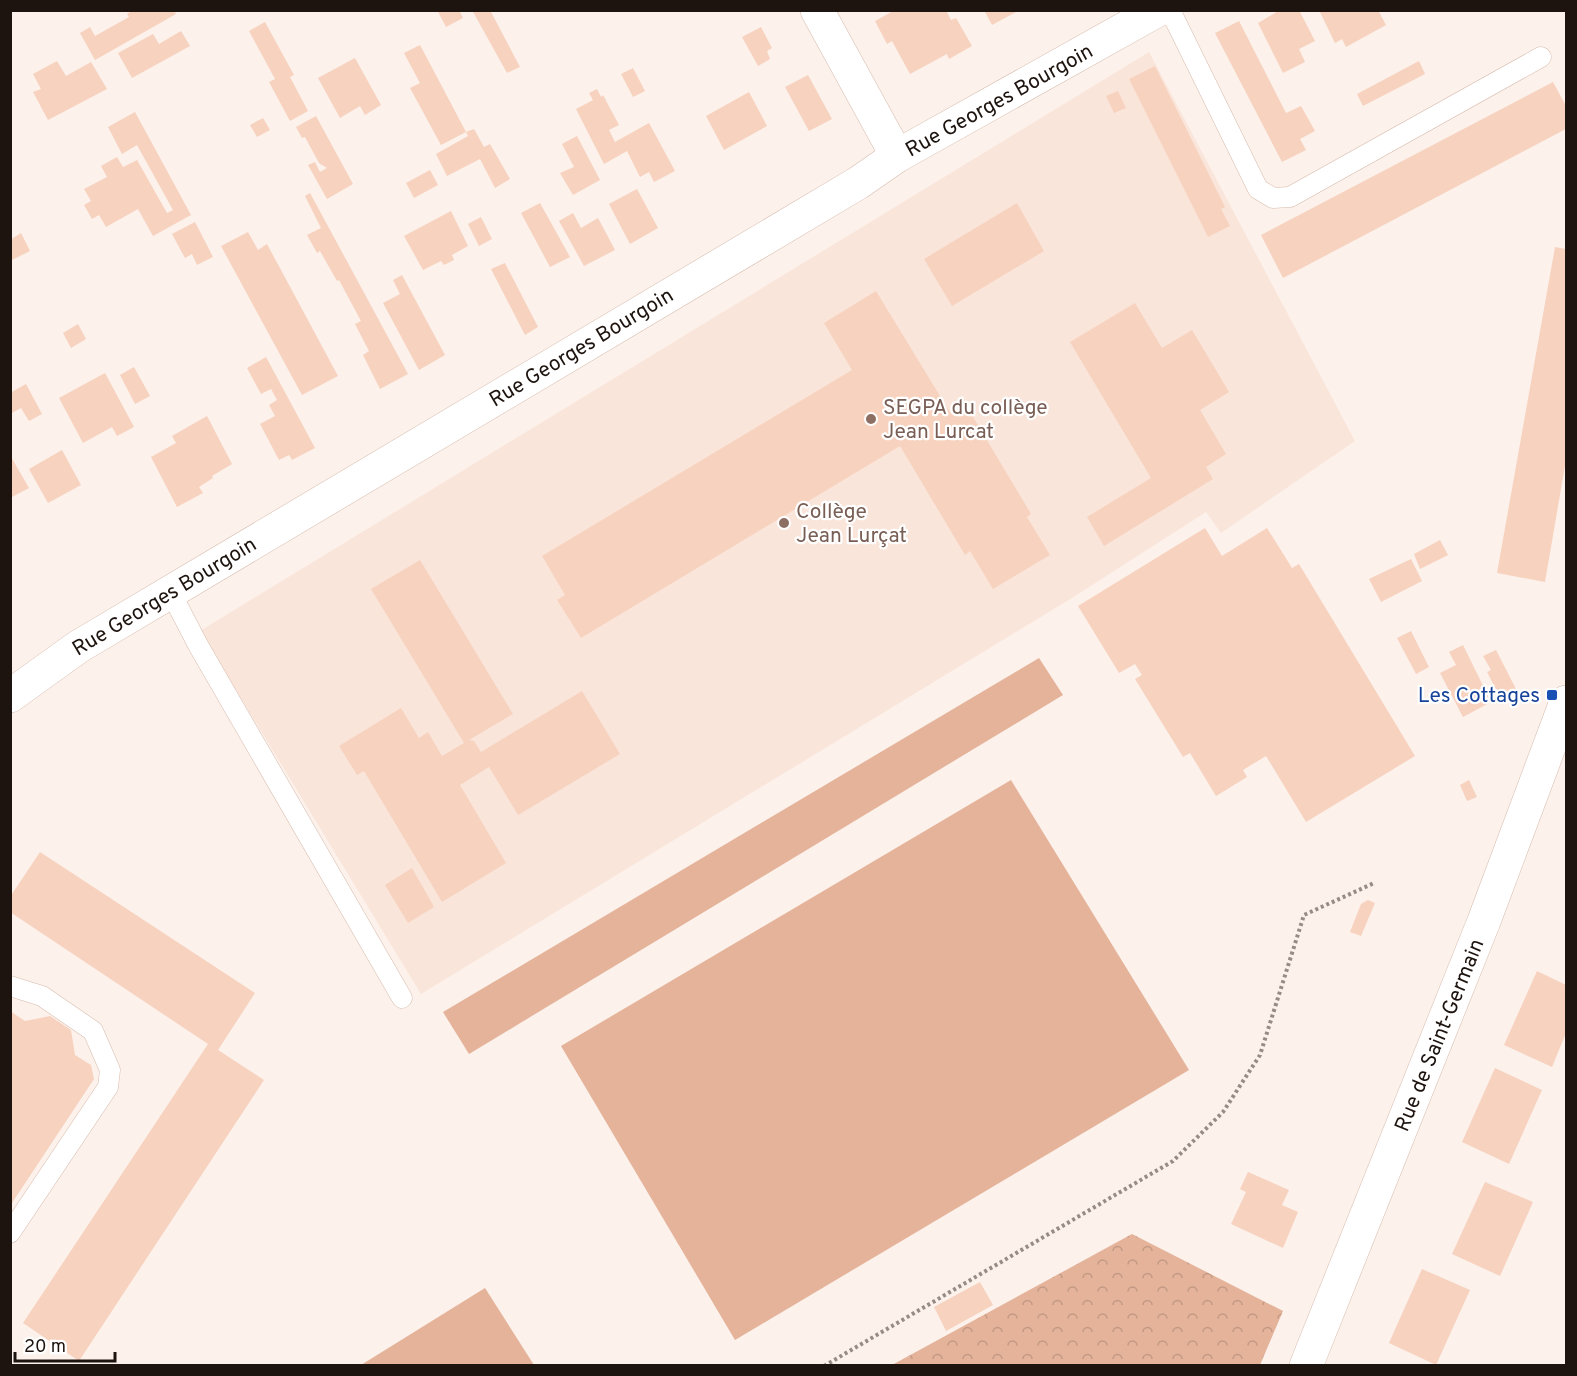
<svg xmlns="http://www.w3.org/2000/svg" width="1577" height="1376" font-family="Overpass,sans-serif">
  <style>
    .built { fill: #fae5da }
    .forest { fill: url(#forest-crowns) }
    .park { fill: #e4b39a }
    .building { fill: #f7d2bf }
    .lines { fill: none; stroke-linecap: round; stroke-linejoin: round }
    .lane-casing { stroke: #d7bbad; stroke-width: 21 }
    .street-casing { stroke: #d7bbad; stroke-width: 34 }
    .path { stroke: #968c86; stroke-width: 4; stroke-dasharray: 3 3; stroke-linecap: butt }
    .lane { stroke: #fff; stroke-width: 20 }
    .street { stroke: #fff; stroke-width: 33 }
    .education-dot { fill: #8d6e63; stroke: #fff; stroke-width: 2 }
    .transit-dot { fill: #1a4fb4; stroke: #fff; stroke-width: 2 }
    .labels { text-anchor: middle; stroke-width: 4.5; stroke-linejoin: round; paint-order: stroke }
    .street-label { font-size: 21px; fill: #1e140f; stroke: #fff }
    .education-label { font-size: 21px; fill: #785e54; stroke: #fff; text-anchor: start }
    .transit-label { font-size: 21px; fill: #164399; stroke: #fff; text-anchor: end }
  </style>
  <defs>
    <pattern id="forest-crowns" width="20" height="18" patternUnits="userSpaceOnUse" patternTransform="scale(1.5)"><rect width="20" height="18" fill="#e4b39a"/><path d="M2 6a3 3 0 1 1 6 0M12 15a3 3 0 1 1 6 0" fill="none" stroke="#c39984"/></pattern>
  </defs>
  <rect width="100%" height="100%" fill="#fcf1eb"/>
  <path class="built" d="M1149,52L1355,441L1221,533L1206,512L1072,598L421,994L200,631Z"/>
  <path class="forest" d="M1132,1234L1283,1311L1260,1365H892Z"/>
  <g class="park">
    <path d="M1039,658L1063,695L469,1054L443,1012Z"/>
    <path d="M1011,780L1189,1070L735,1340L561,1046Z"/>
    <path d="M485,1288L534,1365H361Z"/>
  </g>
  <g class="building">
    <path d="M133,10H174L176,14L95,60L80,33L90,27L95,36L129,17L127,14Z"/>
    <path d="M437,10H459L463,18L446,27Z"/>
    <path d="M472,10H490L520,67L507,73Z"/>
    <path d="M895,10H946L951,20L956,18L972,46L949,59L947,54L910,74L892,41L887,44L875,21Z"/>
    <path d="M984,10H1020L992,25Z"/>
    <path d="M1280,10H1299L1315,41L1299,49L1305,62L1283,73L1258,23Z"/>
    <path d="M1319,10H1378L1386,25L1346,47L1342,39L1335,43Z"/>
    <path d="M1239,21L1286,113L1301,106L1315,131L1300,139L1306,150L1282,162L1215,33Z"/>
    <path d="M265,22L294,75L290,77L308,111L290,121L269,82L275,79L249,31Z"/>
    <path d="M761,27L772,48L767,51L770,59L758,66L742,37Z"/>
    <path d="M181,31L190,46L132,78L118,53L153,34L159,44Z"/>
    <path d="M420,45L466,132L441,145L410,88L420,83L404,53Z"/>
    <path d="M355,58L381,105L365,115L360,106L340,118L318,78Z"/>
    <path d="M57,61L66,76L91,62L107,89L48,120L33,92L41,89L33,74Z"/>
    <path d="M1419,61L1425,74L1363,106L1357,94Z"/>
    <path d="M1155,66L1225,207L1221,209L1230,226L1208,237L1129,79Z"/>
    <path d="M633,68L645,91L633,97L621,74Z"/>
    <path d="M808,75L832,119L809,131L785,87Z"/>
    <path d="M1553,82L1566,106V129L1283,278L1261,235Z"/>
    <path d="M597,89L601,97L603,95L619,125L609,130L615,142L649,123L675,171L654,182L649,172L640,177L627,151L604,164L576,109L593,100L589,93Z"/>
    <path d="M1118,91L1126,108L1114,113L1106,96Z"/>
    <path d="M749,92L767,126L724,150L706,116Z"/>
    <path d="M135,112L191,215L153,236L138,209L106,227L99,215L92,219L84,205L91,201L84,189L107,177L101,166L117,157L123,167L137,160L167,213L173,210L137,145L122,154L108,127Z"/>
    <path d="M316,116L353,184L327,199L308,165L315,162L320,172L327,168L319,163L305,137L302,138L296,127Z"/>
    <path d="M263,118L270,130L257,137L250,125Z"/>
    <path d="M474,129L484,147L490,144L510,179L495,188L480,159L447,176L436,154L468,136L466,132Z"/>
    <path d="M577,136L600,180L573,195L560,173L574,167L562,144Z"/>
    <path d="M430,170L438,185L414,198L406,183Z"/>
    <path d="M637,189L658,228L630,244L609,204Z"/>
    <path d="M310,193L408,374L380,389L363,355L369,351L355,324L361,321L339,280L337,281L320,251L317,253L307,235L321,228L305,196Z"/>
    <path d="M540,203L570,257L550,267L521,213Z"/>
    <path d="M1017,203L1044,251L952,306L924,259Z"/>
    <path d="M451,211L468,246L452,255L454,260L444,265L441,261L423,270L404,236Z"/>
    <path d="M573,213L581,228L598,218L615,250L584,266L559,221Z"/>
    <path d="M481,217L492,239L479,246L468,224Z"/>
    <path d="M195,222L213,257L197,265L192,254L185,258L172,234Z"/>
    <path d="M248,232L258,250L267,244L338,376L302,395L221,246Z"/>
    <path d="M21,233L30,251L10,261V240Z"/>
    <path d="M1555,247L1566,249V460L1545,582L1497,573Z"/>
    <path d="M505,263L538,327L525,335L491,269Z"/>
    <path d="M402,275L445,355L419,370L383,303L400,294L393,280Z"/>
    <path d="M876,291L951,414L966,405L1031,514L1027,517L1050,555L993,589L970,551L965,555L900,446L581,638L557,600L565,595L542,556L852,370L824,323Z"/>
    <path d="M1135,303L1162,348L1192,330L1229,392L1200,410L1226,454L1206,467L1213,479L1104,546L1087,517L1151,478L1070,342Z"/>
    <path d="M78,324L86,339L71,348L63,333Z"/>
    <path d="M266,357L315,448L292,460L289,455L279,460L260,424L275,416L269,405L277,400L271,389L261,394L247,368Z"/>
    <path d="M134,367L150,396L135,404L120,375Z"/>
    <path d="M105,373L134,427L117,436L112,427L83,443L59,398Z"/>
    <path d="M26,384L42,414L29,421L21,408L10,414V393Z"/>
    <path d="M207,416L232,464L212,476L213,478L199,487L203,493L177,507L151,457L176,443L172,436Z"/>
    <path d="M62,450L81,485L48,503L29,469Z"/>
    <path d="M10,455L29,488L10,498Z"/>
    <path d="M1205,528L1222,556L1267,528L1292,568L1299,564L1415,756L1306,822L1266,756L1243,770L1247,777L1216,796L1190,753L1183,757L1135,679L1142,675L1135,664L1119,673L1078,606Z"/>
    <path d="M1440,540L1448,555L1420,569L1414,554Z"/>
    <path d="M1411,559L1422,581L1381,602L1369,579Z"/>
    <path d="M420,560L513,714L469,740L474,741L481,752L582,691L620,754L518,815L489,767L460,785L506,863L442,902L364,771L357,775L339,746L401,708L419,738L428,732L442,756L464,743L371,589Z"/>
    <path d="M1411,631L1429,667L1416,674L1397,638Z"/>
    <path d="M1463,645L1491,702L1463,717L1440,673L1456,665L1449,652Z"/>
    <path d="M1496,650L1516,689L1500,697L1487,672L1491,670L1483,656Z"/>
    <path d="M1469,780L1477,797L1467,801L1460,785Z"/>
    <path d="M40,852L255,993L218,1050L264,1080L79,1361L23,1323L208,1044L10,912V897Z"/>
    <path d="M412,868L434,907L408,923L385,885Z"/>
    <path d="M1368,900L1375,903L1361,936L1350,932L1361,904Z"/>
    <path d="M1537,971L1566,985V1033L1552,1067L1504,1045Z"/>
    <path d="M10,1011L25,1021L50,1016L71,1030L75,1055L91,1065L94,1079L10,1206Z"/>
    <path d="M1495,1068L1542,1090L1509,1164L1462,1142Z"/>
    <path d="M1248,1172L1289,1190L1282,1205L1298,1212L1283,1248L1231,1224L1246,1192L1240,1189Z"/>
    <path d="M1485,1182L1533,1202L1500,1276L1452,1254Z"/>
    <path d="M1422,1269L1470,1290L1436,1365L1389,1343Z"/>
    <path d="M980,1282L993,1305L946,1331L934,1307Z"/>
  </g>
  <g class="lines">
    <defs>
      <g id="lane">
        <path d="M1170,10L1258,189L1273,198L1290,197L1541,57"/>
        <path d="M170,591L198,645L402,998"/>
        <path d="M10,986L42,996L93,1031L110,1070L108,1087L10,1233"/>
      </g>
      <g id="street">
        <path d="M817,10L897,156"/>
        <path d="M10,696L78,647L858,183L897,156L1158,10"/>
        <path d="M1306,1366L1484,921L1566,702"/>
      </g>
    </defs>
    <use href="#lane" class="lane-casing"/>
    <use href="#street" class="street-casing"/>
    <path class="path" d="M824,1366L1173,1161L1223,1112L1260,1055L1304,915L1374,883"/>
    <use href="#lane" class="lane"/>
    <use href="#street" class="street"/>
  </g>
  <g class="education-dot">
    <circle cx="871" cy="419" r="6"/>
    <circle cx="784" cy="523" r="6"/>
  </g>
  <rect class="transit-dot" x="1546" y="689" width="12" height="12" rx="3"/>
  <g class="labels">
    <g class="street-label">
      <text transform="translate(999 100) rotate(-29)" y="7">Rue Georges Bourgoin</text>
      <text transform="translate(581 347) rotate(-31)" y="7">Rue Georges Bourgoin</text>
      <text transform="translate(164 596) rotate(-31)" y="7">Rue Georges Bourgoin</text>
      <text transform="translate(1439 1035) rotate(-68)" y="7">Rue de Saint-Germain</text>
    </g>
    <g class="education-label">
      <text x="883" y="414">SEGPA du collège<tspan x="883" dy="24">Jean Lurcat</tspan></text>
      <text x="796" y="518">Collège<tspan x="796" dy="24">Jean Lurçat</tspan></text>
    </g>
    <g class="transit-label">
      <text x="1540" y="702">Les Cottages</text>
    </g>
  </g>
  <rect width="1577" height="1376" fill="none" stroke="#1e140f" stroke-width="24"/>
  <path d="M15 1352v9h100v-9" fill="none" stroke="#1e140f" stroke-width="3"/>
  <text x="24" y="1352" font-size="18" fill="#1e140f" stroke="#ffffff" stroke-width="4.5" paint-order="stroke">20 m</text>
</svg>
